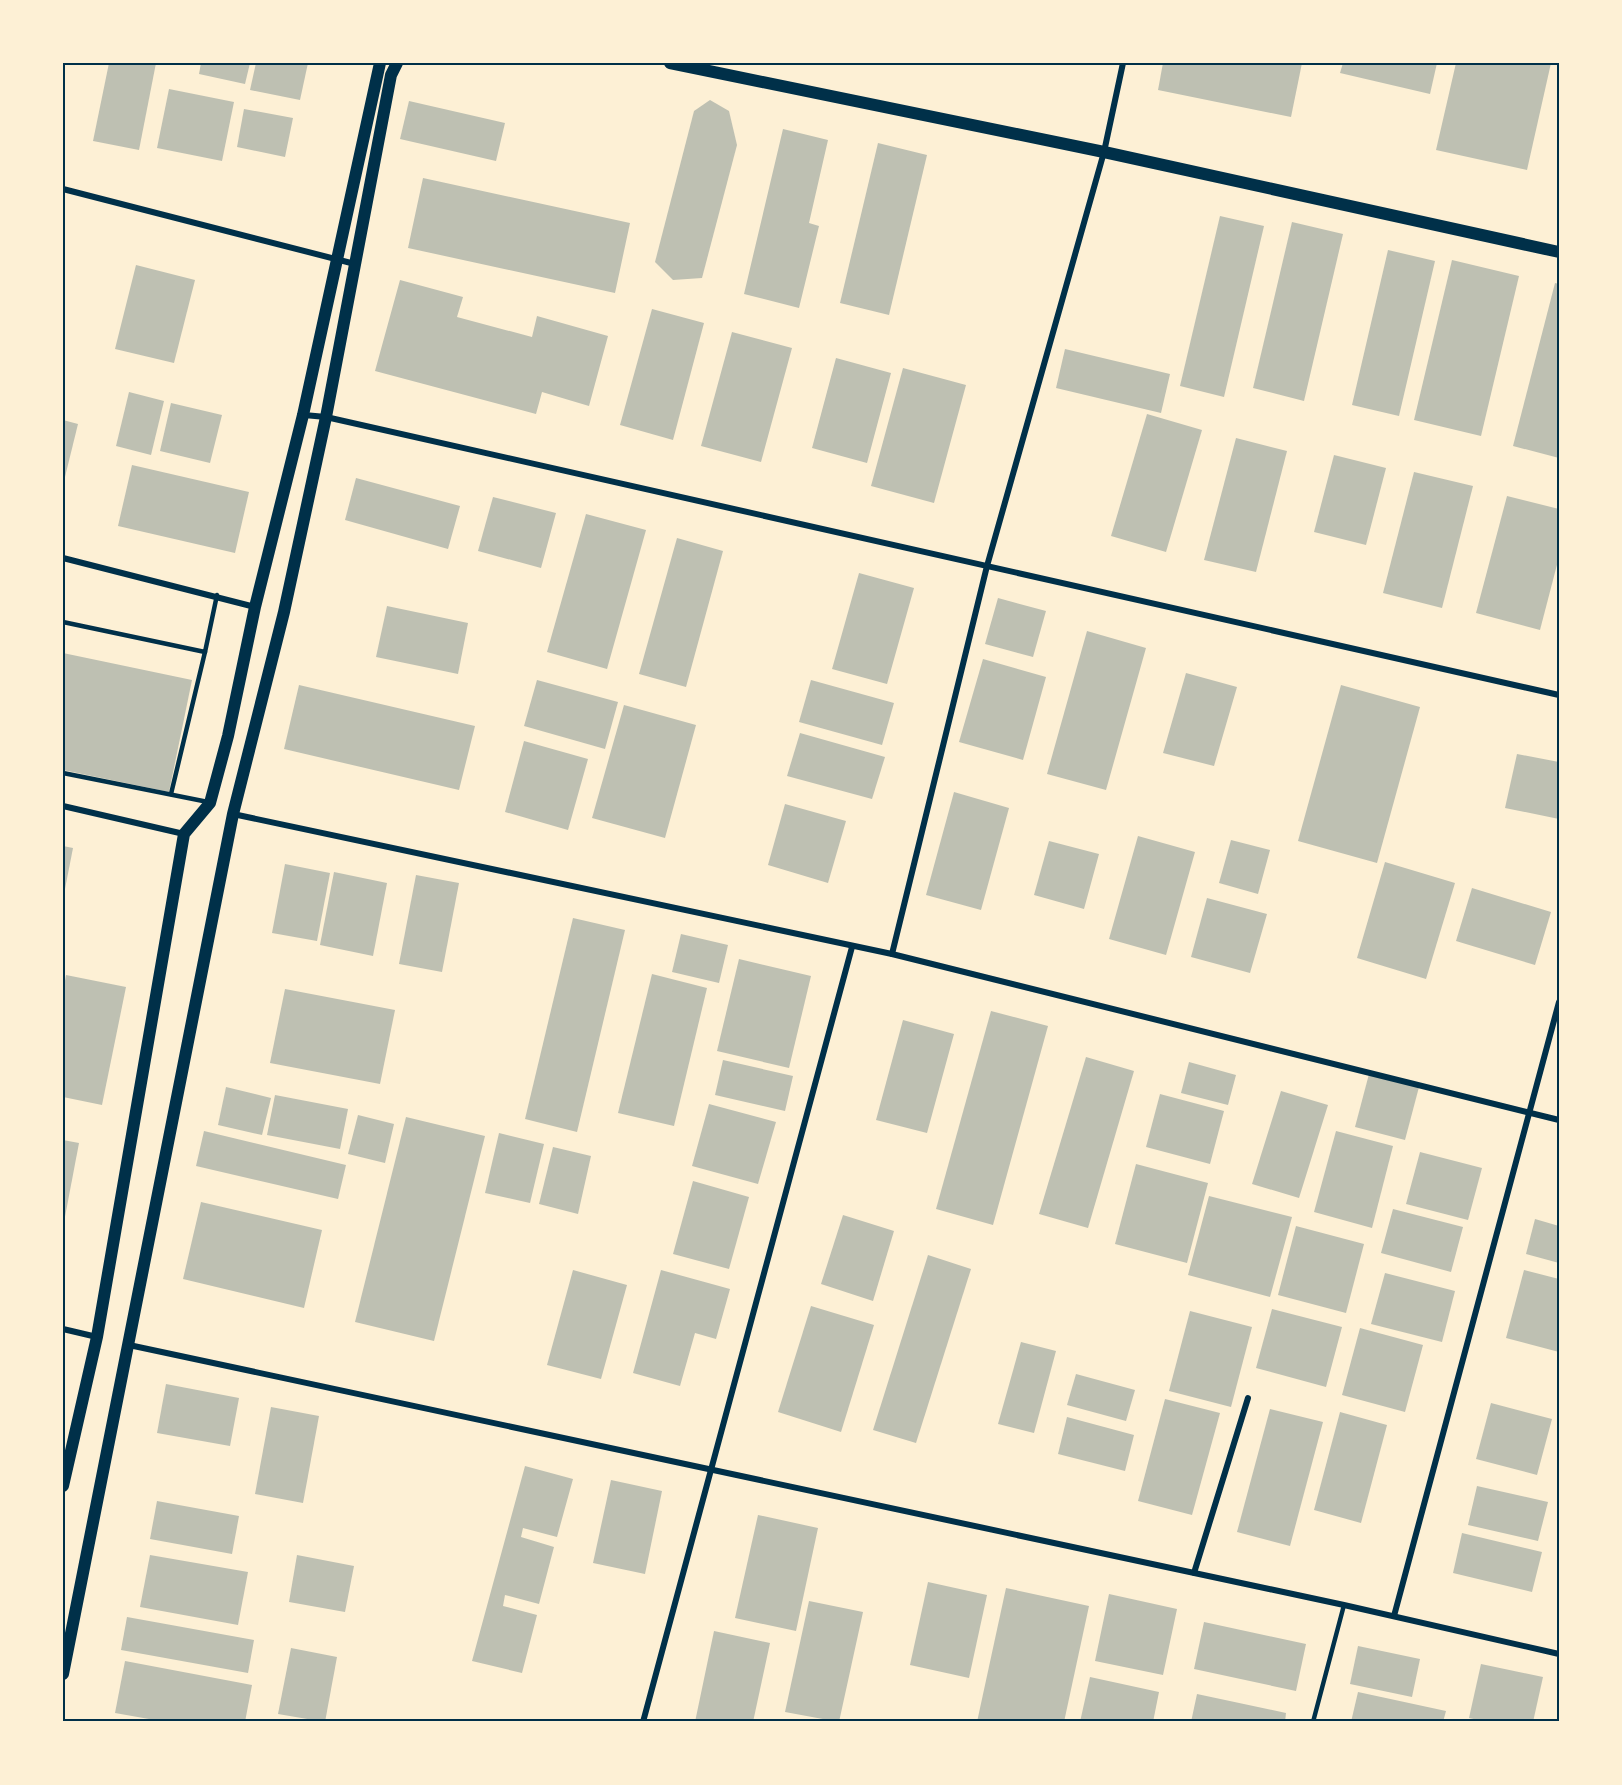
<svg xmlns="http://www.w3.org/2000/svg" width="1622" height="1785" font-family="'Exo 2',sans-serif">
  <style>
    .building { fill: #bec0b2 }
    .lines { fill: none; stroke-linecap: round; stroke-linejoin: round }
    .service { stroke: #003049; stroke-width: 4.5 }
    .minor { stroke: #003049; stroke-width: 6 }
    .secondary { stroke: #003049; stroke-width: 12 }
    .neatline { fill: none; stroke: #003049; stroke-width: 2 }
  </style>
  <rect width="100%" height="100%" fill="#fdf0d5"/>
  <g class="building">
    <path d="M109,63H156L139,150L93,141Z"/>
    <path d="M201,63H250L245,84L199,74Z"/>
    <path d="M256,63H308L300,100L250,90Z"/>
    <path d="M1163,63H1302L1291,117L1158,90Z"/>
    <path d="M1343,63H1437L1430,94L1340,73Z"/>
    <path d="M1456,63H1551L1527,170L1436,150Z"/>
    <path d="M169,89L234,102L222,161L157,148Z"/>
    <path d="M710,100L729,111L737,145L702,278L673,280L655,262L694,111Z"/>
    <path d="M409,101L505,123L496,161L400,139Z"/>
    <path d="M244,109L293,118L285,157L237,147Z"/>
    <path d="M783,129L828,140L809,223L819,226L799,308L744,294Z"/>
    <path d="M878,143L927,155L889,315L840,303Z"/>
    <path d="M423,178L630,223L615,293L408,248Z"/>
    <path d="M1220,216L1264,226L1224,397L1180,386Z"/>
    <path d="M1292,222L1343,234L1304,401L1253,388Z"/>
    <path d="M1388,250L1435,261L1399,416L1352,405Z"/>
    <path d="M1452,260L1519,276L1481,436L1414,420Z"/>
    <path d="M136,265L195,280L174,363L115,349Z"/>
    <path d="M400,280L463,297L457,317L532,337L537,316L608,336L589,406L542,392L536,414L375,371Z"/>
    <path d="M1555,283L1559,284V458L1513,446Z"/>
    <path d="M652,309L704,323L673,440L620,425Z"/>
    <path d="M732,332L792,348L761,462L701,446Z"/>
    <path d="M1065,349L1170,374L1161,413L1056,388Z"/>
    <path d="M836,358L891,373L867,463L812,448Z"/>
    <path d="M903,368L966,385L934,503L871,486Z"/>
    <path d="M129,392L164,401L151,455L116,446Z"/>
    <path d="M171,403L222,415L210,463L160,451Z"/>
    <path d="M1147,414L1202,430L1166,552L1111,536Z"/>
    <path d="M63,420L78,424L64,481H63Z"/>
    <path d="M1236,438L1287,451L1256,572L1204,560Z"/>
    <path d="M1334,455L1386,468L1366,545L1314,532Z"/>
    <path d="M132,465L249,492L235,553L118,526Z"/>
    <path d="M1414,472L1473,486L1442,608L1383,593Z"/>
    <path d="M356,478L460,506L448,549L345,520Z"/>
    <path d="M1507,496L1559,509V557L1540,630L1476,613Z"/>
    <path d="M493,497L556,513L541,568L478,551Z"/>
    <path d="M586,514L646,530L607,669L547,652Z"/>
    <path d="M677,538L723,551L686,687L639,674Z"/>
    <path d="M859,573L914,588L887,684L832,669Z"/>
    <path d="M998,598L1046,611L1033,657L985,644Z"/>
    <path d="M387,606L468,623L458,674L376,657Z"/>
    <path d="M1087,631L1146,648L1106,790L1047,774Z"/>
    <path d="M63,653L192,680L169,792L63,770Z"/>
    <path d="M983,659L1046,677L1023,760L959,742Z"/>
    <path d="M1186,673L1237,687L1214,766L1163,753Z"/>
    <path d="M537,680L618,702L605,749L524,726Z"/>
    <path d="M811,680L894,703L882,745L799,722Z"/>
    <path d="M299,685L475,726L459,790L284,749Z"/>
    <path d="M1341,685L1420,707L1377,863L1298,841Z"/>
    <path d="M624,705L696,725L665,838L592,818Z"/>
    <path d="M800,733L885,757L872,799L787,776Z"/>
    <path d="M524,741L588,759L568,830L505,812Z"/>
    <path d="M1517,754L1559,762V819L1505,808Z"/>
    <path d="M954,792L1009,808L981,910L926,895Z"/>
    <path d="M785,804L846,821L828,883L768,865Z"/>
    <path d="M1138,836L1195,852L1166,955L1109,939Z"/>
    <path d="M1231,840L1270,850L1258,894L1219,883Z"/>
    <path d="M1049,841L1099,854L1084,909L1034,895Z"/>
    <path d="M63,846L73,848L64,894L63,893Z"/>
    <path d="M1385,862L1455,883L1426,979L1357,958Z"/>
    <path d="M285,864L330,873L317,941L272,933Z"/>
    <path d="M334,872L387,883L373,956L320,945Z"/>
    <path d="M416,875L459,883L442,972L399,964Z"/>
    <path d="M1472,888L1551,912L1535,965L1456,941Z"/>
    <path d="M1207,898L1267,914L1250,973L1191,957Z"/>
    <path d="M573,918L625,930L577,1132L525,1119Z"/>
    <path d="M681,934L728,945L719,983L672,972Z"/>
    <path d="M739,959L811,976L789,1068L717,1051Z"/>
    <path d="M652,974L707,988L674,1126L618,1113Z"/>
    <path d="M66,975L126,987L102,1105L63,1097V992Z"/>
    <path d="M285,989L395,1010L380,1084L270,1063Z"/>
    <path d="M991,1011L1048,1026L993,1225L936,1209Z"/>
    <path d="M903,1020L954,1034L927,1133L876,1120Z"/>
    <path d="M1086,1057L1134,1071L1088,1228L1039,1214Z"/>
    <path d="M723,1060L793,1076L785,1111L715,1095Z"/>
    <path d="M1189,1062L1236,1075L1228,1105L1181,1093Z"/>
    <path d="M1369,1074L1419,1087L1405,1140L1355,1127Z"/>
    <path d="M226,1087L271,1098L262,1135L218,1125Z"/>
    <path d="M1281,1091L1328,1105L1299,1198L1252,1184Z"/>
    <path d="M1160,1094L1224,1111L1210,1164L1146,1147Z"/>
    <path d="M275,1095L348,1109L340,1149L267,1135Z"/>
    <path d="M709,1104L776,1122L758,1184L692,1166Z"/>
    <path d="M358,1115L394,1124L385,1163L348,1154Z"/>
    <path d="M406,1117L485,1136L434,1341L355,1322Z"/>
    <path d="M204,1131L346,1165L338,1199L196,1166Z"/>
    <path d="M1336,1131L1393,1146L1372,1228L1314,1212Z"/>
    <path d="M499,1133L544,1144L530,1203L485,1193Z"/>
    <path d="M63,1140L79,1143L64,1222L63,1221Z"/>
    <path d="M553,1147L591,1156L578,1214L539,1204Z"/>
    <path d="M1420,1152L1482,1168L1468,1220L1406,1204Z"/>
    <path d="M1136,1164L1208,1183L1187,1263L1115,1244Z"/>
    <path d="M693,1181L749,1197L729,1269L673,1254Z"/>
    <path d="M1209,1196L1292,1217L1270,1297L1188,1275Z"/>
    <path d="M201,1202L322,1230L304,1308L183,1279Z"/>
    <path d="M1393,1209L1463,1227L1451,1272L1381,1253Z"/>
    <path d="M843,1215L894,1231L873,1301L821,1284Z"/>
    <path d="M1535,1219L1559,1226V1263L1526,1254Z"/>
    <path d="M1296,1226L1364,1244L1346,1313L1278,1295Z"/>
    <path d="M928,1255L971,1269L916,1443L873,1430Z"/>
    <path d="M573,1270L627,1285L601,1379L547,1365Z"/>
    <path d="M661,1270L730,1289L716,1339L695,1333L680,1386L633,1373Z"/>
    <path d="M1524,1270L1559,1279V1352L1506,1338Z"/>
    <path d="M1385,1273L1455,1291L1442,1342L1371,1324Z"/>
    <path d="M811,1306L874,1325L841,1432L778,1412Z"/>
    <path d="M1272,1309L1342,1327L1326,1387L1256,1368Z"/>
    <path d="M1190,1311L1252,1327L1231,1407L1169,1391Z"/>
    <path d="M1360,1328L1423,1345L1405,1412L1342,1395Z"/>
    <path d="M1021,1342L1056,1351L1034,1433L998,1424Z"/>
    <path d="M1076,1374L1135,1390L1126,1421L1067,1405Z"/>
    <path d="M166,1384L239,1398L230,1446L157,1433Z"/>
    <path d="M1165,1399L1220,1413L1192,1515L1138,1501Z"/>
    <path d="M1491,1403L1552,1419L1537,1475L1476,1459Z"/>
    <path d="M271,1407L319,1416L303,1503L255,1494Z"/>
    <path d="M1270,1409L1323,1422L1290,1546L1237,1532Z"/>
    <path d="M1340,1412L1387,1425L1361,1523L1314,1510Z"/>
    <path d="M1067,1417L1134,1435L1125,1471L1058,1454Z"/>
    <path d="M525,1466L573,1479L557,1537L523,1528L521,1537L554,1547L539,1604L505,1595L503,1606L537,1615L522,1673L472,1661Z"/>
    <path d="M611,1480L662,1491L645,1574L593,1563Z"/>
    <path d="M1477,1486L1548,1502L1538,1541L1468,1525Z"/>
    <path d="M157,1501L239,1516L232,1554L150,1539Z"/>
    <path d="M758,1515L818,1528L796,1631L735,1618Z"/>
    <path d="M1462,1533L1542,1552L1532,1592L1453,1573Z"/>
    <path d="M150,1555L248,1572L238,1625L140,1607Z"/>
    <path d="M297,1555L354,1566L345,1612L289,1602Z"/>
    <path d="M928,1582L987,1595L969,1678L910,1665Z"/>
    <path d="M1006,1588L1089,1606L1064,1722H977Z"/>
    <path d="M1109,1594L1177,1609L1163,1675L1095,1661Z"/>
    <path d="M809,1601L863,1612L839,1722L785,1712Z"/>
    <path d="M127,1617L254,1640L248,1673L121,1650Z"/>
    <path d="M1204,1622L1306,1644L1296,1691L1194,1669Z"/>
    <path d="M714,1631L770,1643L753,1722H695Z"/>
    <path d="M1358,1646L1420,1659L1412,1697L1350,1684Z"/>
    <path d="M291,1648L337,1657L325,1722L278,1714Z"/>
    <path d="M125,1661L252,1685L245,1722H166L115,1713Z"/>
    <path d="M1481,1664L1543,1677L1533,1722H1487L1469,1718Z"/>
    <path d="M1090,1677L1159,1692L1153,1722H1080Z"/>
    <path d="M1358,1692L1446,1711L1443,1722H1351Z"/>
    <path d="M1197,1694L1286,1713L1285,1722H1191Z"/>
  </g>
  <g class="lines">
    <g class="service">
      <path d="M63,622L205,652L217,595"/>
      <path d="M63,773L208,802"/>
      <path d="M171,794L205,652"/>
      <path d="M1313,1722L1344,1605"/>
    </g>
    <g class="minor">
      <path d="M63,189L355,264"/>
      <path d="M304,415L326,417L1559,695"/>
      <path d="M63,558L255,607"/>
      <path d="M63,806L184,834"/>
      <path d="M233,814L892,954L1559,1120"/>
      <path d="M892,954L987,566L1104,152L1123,63"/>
      <path d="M63,1329L97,1337"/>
      <path d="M129,1345L1344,1605L1559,1654"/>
      <path d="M1194,1573L1248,1398"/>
      <path d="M1394,1616L1559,1002"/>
      <path d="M643,1722L852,947"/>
    </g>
    <g class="secondary">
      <path d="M670,63L1104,152L1559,252"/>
      <path d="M63,1486L97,1337L184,834L210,803L228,736L255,607L303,415L380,63"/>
      <path d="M63,1674L233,814L284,612L326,417L391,75L397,63"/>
    </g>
  </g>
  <rect width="1622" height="1785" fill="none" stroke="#fdf0d5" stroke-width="129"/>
  <rect x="64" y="64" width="1494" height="1656" class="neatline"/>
</svg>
